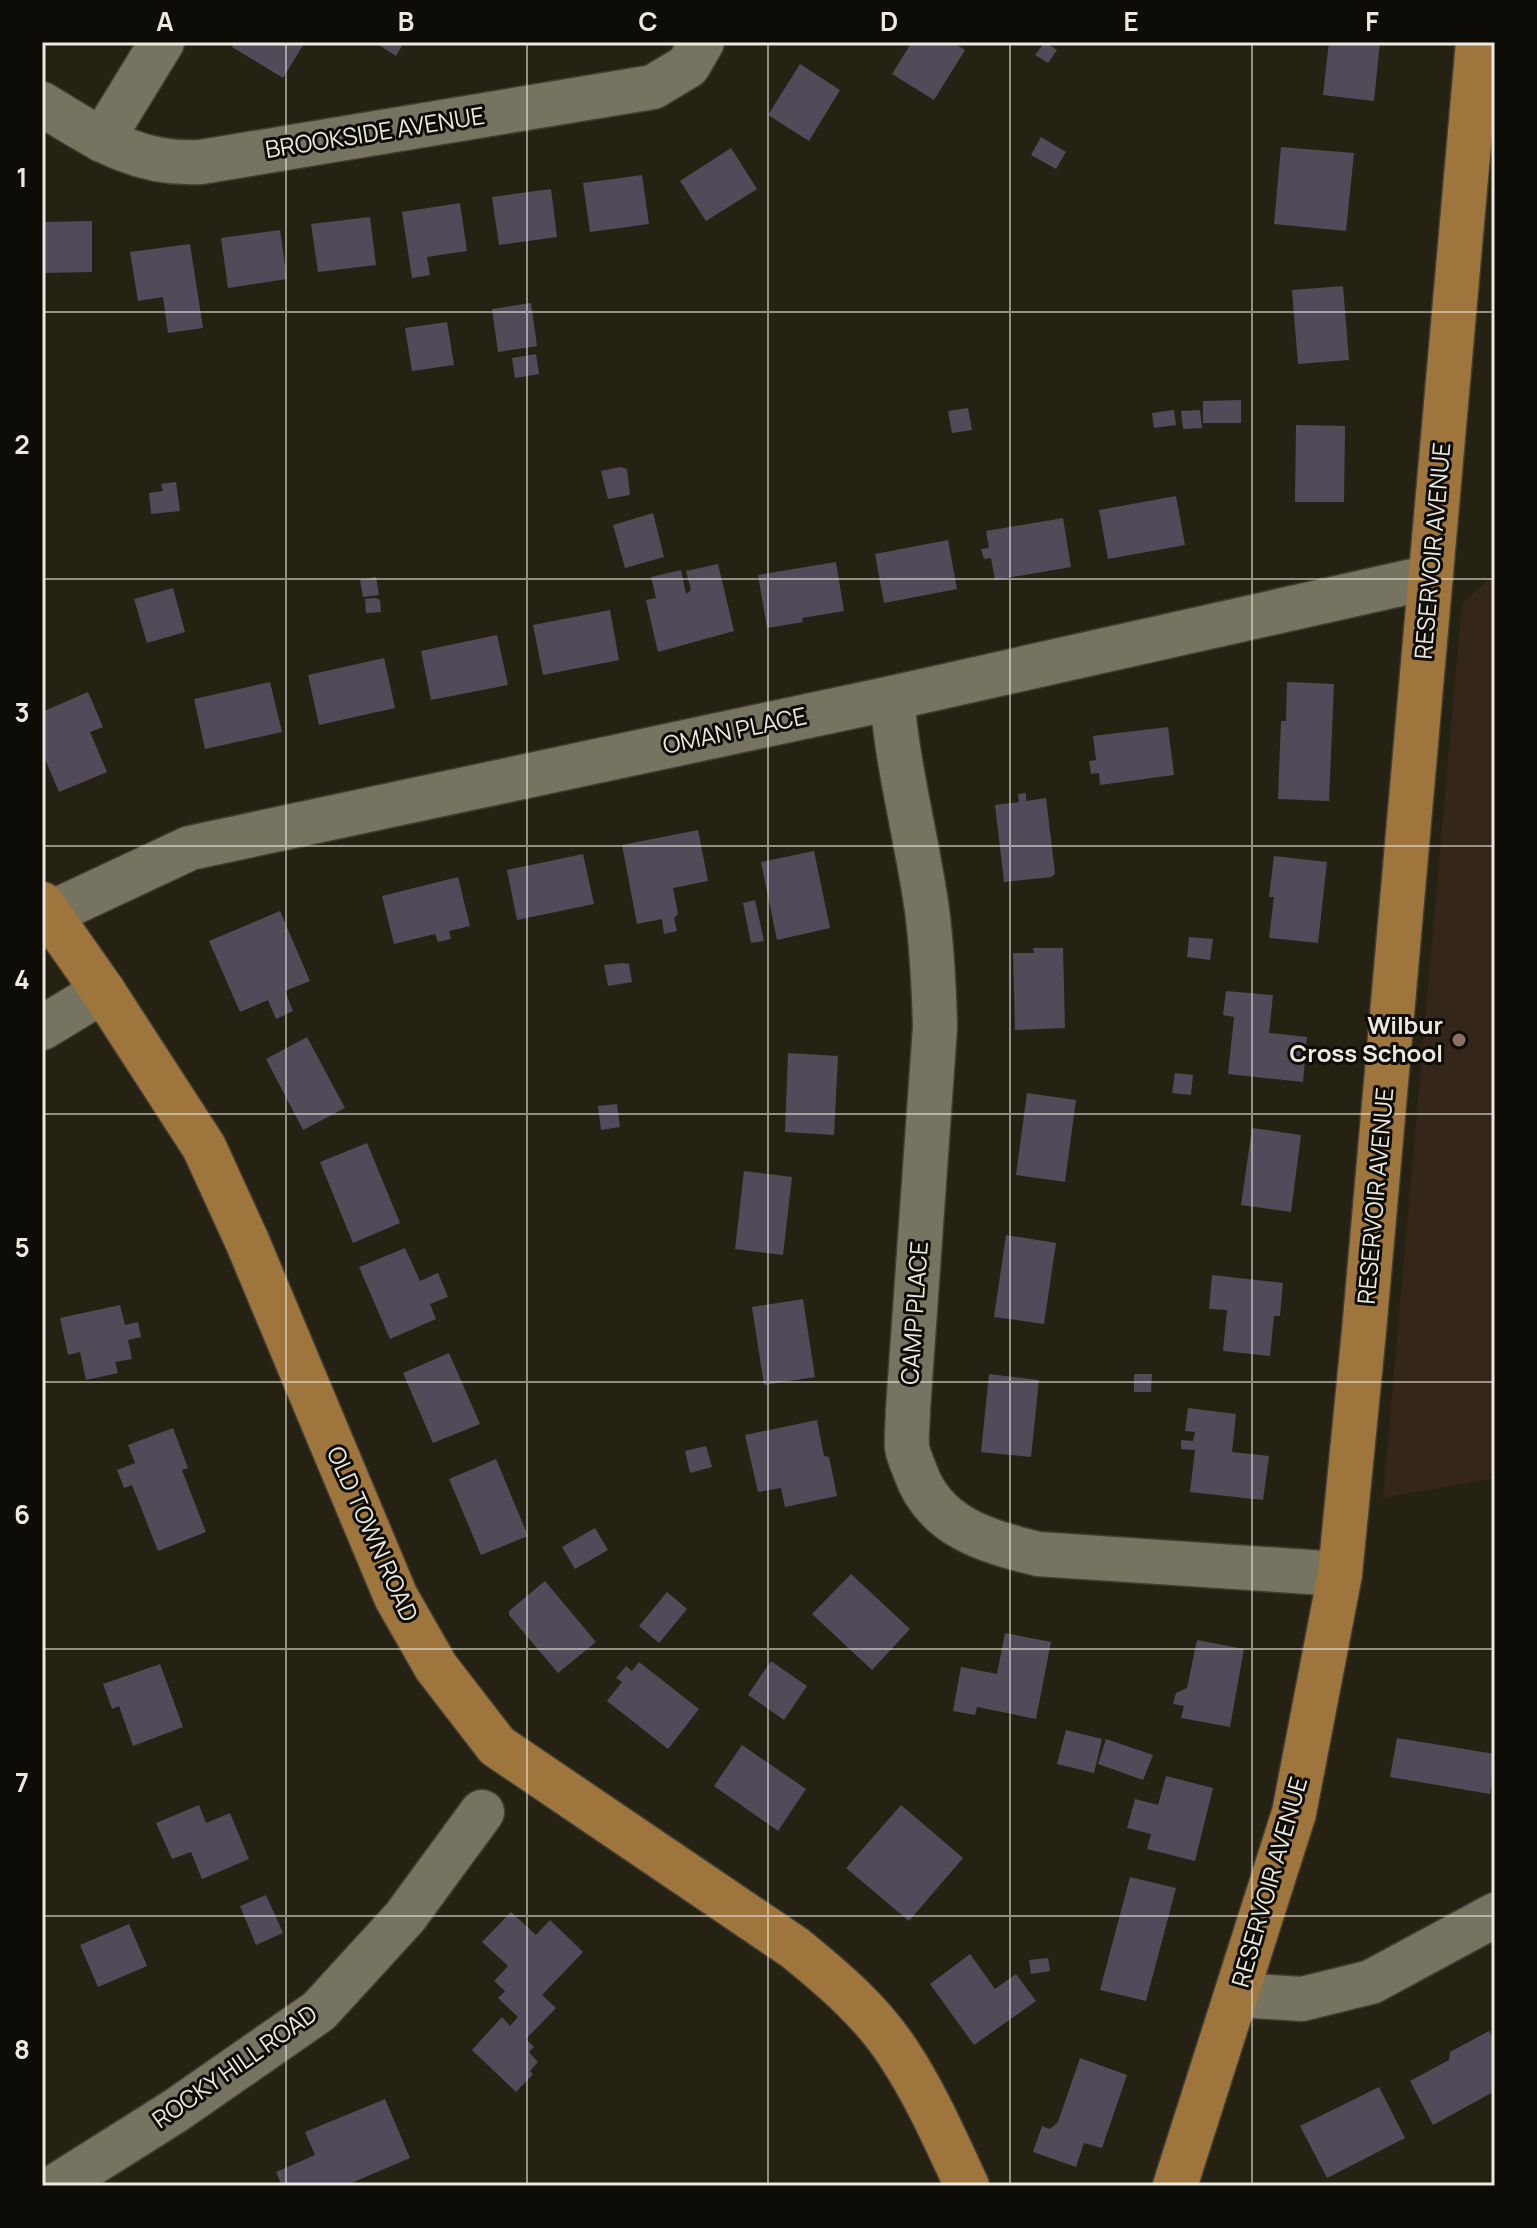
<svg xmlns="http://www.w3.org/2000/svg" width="1537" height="2228" font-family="Manrope,sans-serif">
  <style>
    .education { fill: #35261b }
    .building { fill: #524959 }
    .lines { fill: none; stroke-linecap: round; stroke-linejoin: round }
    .minor-casing { stroke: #403d32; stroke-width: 47 }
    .major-casing { stroke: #403d32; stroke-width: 47 }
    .minor { stroke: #767360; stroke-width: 44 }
    .major { stroke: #9e753d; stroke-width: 44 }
    .grid { fill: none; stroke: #eceadf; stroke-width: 2; stroke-opacity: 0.55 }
    .education-dot { fill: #8d6e63; stroke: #0d0c06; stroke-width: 3 }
    .labels { text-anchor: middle; stroke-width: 6; stroke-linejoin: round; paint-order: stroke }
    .street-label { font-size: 24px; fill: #eceadf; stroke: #0d0c06 }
    .poi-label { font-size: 24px; font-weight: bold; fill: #eceadf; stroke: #0d0c06; text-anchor: end }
    .neatline { fill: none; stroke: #eceadf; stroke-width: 3 }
    .grid-label { font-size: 26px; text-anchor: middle; font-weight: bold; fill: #eceadf }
  </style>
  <rect width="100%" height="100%" fill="#262213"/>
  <path class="education" d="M1495,575V1478L1383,1498L1462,603Z"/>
  <g class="building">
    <path d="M235,42H305L283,78L232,47Z"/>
    <path d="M374,42H404L396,56Z"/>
    <path d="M912,42H952L965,50L934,100L892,74Z"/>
    <path d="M1045,42L1057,50L1048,63L1035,55Z"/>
    <path d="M1329,42H1380L1374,101L1323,95Z"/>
    <path d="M800,64L840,90L809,141L768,115Z"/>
    <path d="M1041,137L1066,152L1056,169L1031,155Z"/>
    <path d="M1281,147L1354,153L1346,231L1274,224Z"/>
    <path d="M731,148L757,189L706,221L680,181Z"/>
    <path d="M642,175L649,224L590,232L583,183Z"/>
    <path d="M551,189L557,237L499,245L492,197Z"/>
    <path d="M460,203L467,251L427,257L430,275L412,278L402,212Z"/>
    <path d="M370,217L376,265L318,272L311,224Z"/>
    <path d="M92,221V272L43,273L42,222Z"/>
    <path d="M280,230L287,279L228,288L221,238Z"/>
    <path d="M190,244L203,328L168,333L163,297L138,301L130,252Z"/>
    <path d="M1343,286L1349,360L1298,364L1292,290Z"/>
    <path d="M531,303L537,346L498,352L492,309Z"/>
    <path d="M447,322L454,365L412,371L405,328Z"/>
    <path d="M536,354L539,374L515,378L512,358Z"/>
    <path d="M1241,400V423H1203V401Z"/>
    <path d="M968,408L972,430L952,433L948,411Z"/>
    <path d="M1174,410L1176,425L1154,428L1152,413Z"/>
    <path d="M1200,410L1202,428L1183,429L1181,411Z"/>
    <path d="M1296,425L1345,426L1344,502H1295Z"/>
    <path d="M620,467L627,469L630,495L608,499L601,471Z"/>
    <path d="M176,482L180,511L151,514L149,493L163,491L161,484Z"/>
    <path d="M1176,496L1185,545L1108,559L1099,510Z"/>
    <path d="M653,513L664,557L625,568L613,525Z"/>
    <path d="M1063,518L1071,567L995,580L991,558L984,559L981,549L989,548L986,531Z"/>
    <path d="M948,540L957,589L884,603L875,554Z"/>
    <path d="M836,562L844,611L802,618L803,622L767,628L758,575Z"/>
    <path d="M718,564L734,631L658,652L646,600L656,598L651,577L681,570L686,594L691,590L686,571Z"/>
    <path d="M376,577L379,595L363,597L360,580Z"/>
    <path d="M173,588L185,632L147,643L134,599Z"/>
    <path d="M376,598L380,600L381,612L366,613L365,599Z"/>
    <path d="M610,610L619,660L543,675L533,625Z"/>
    <path d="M497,635L508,685L431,700L421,651Z"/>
    <path d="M384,658L395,708L319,725L308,675Z"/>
    <path d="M270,682L282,732L205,749L194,699Z"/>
    <path d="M1287,682L1334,684L1329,801L1278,799L1281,721H1286Z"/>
    <path d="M88,692L103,727L90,732L107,772L59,792L42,752V712Z"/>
    <path d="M1168,727L1174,775L1100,785L1099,773L1091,774L1089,761L1096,760L1093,736Z"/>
    <path d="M1026,793V801L1046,798L1055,873L1052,877L1004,882L995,805L1019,802L1018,794Z"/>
    <path d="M698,830L708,881L673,888L678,914L674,918L677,931L664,934L662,919L637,924L622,845Z"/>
    <path d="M814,851L830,928L777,940L761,862Z"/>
    <path d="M583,854L594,904L517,920L507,870Z"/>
    <path d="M1274,856L1327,862L1318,943L1269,938L1274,897H1269Z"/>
    <path d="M458,877L470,926L449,931L451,939L438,942L435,934L394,944L382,896Z"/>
    <path d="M755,900L764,941L751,943L743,903Z"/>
    <path d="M280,911L310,981L285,991L293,1011L276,1019L268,1000L240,1012L209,941Z"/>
    <path d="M1189,937L1213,939L1210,960L1187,957Z"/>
    <path d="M1033,948H1063L1065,1028L1015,1030L1013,953H1034Z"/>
    <path d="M623,963L629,964L632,982L608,986L604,965Z"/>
    <path d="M1226,991L1273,995L1269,1033L1307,1037L1303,1082L1228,1074L1234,1017L1223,1015Z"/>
    <path d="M307,1037L345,1108L303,1130L266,1059Z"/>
    <path d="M788,1053L838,1056L834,1135L785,1132Z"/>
    <path d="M1175,1073L1193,1075L1191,1095L1172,1093Z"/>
    <path d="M1027,1093L1076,1100L1065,1182L1016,1175Z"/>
    <path d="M617,1104L620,1127L601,1130L598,1106Z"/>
    <path d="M1252,1128L1301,1135L1291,1212L1241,1205Z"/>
    <path d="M367,1143L400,1223L353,1243L320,1162Z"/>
    <path d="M744,1171L792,1177L783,1255L735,1249Z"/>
    <path d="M1006,1235L1056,1243L1044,1324L994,1317Z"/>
    <path d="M405,1248L420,1281L438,1273L448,1297L430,1304L436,1319L390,1339L359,1267Z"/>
    <path d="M1212,1275L1283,1283L1280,1316H1274L1270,1356L1223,1351L1227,1310L1209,1309Z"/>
    <path d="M803,1299L815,1377L764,1385L752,1307Z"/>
    <path d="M120,1305L125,1325L138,1322L141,1337L128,1340L132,1359L115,1362L118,1373L86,1380L80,1352L68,1355L60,1318Z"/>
    <path d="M449,1353L480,1424L433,1443L403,1373Z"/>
    <path d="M989,1374L1039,1380L1031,1457L981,1452Z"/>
    <path d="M1134,1374H1152L1151,1392H1134Z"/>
    <path d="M1188,1408L1236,1414L1232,1452L1269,1456L1263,1500L1190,1492L1195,1450L1181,1449V1440L1193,1441L1195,1432L1185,1431Z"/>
    <path d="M817,1420L824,1456L829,1457L837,1496L785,1507L781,1488L758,1492L745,1435Z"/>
    <path d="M173,1428L188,1468L182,1470L206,1532L158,1551L132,1485L124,1488L117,1470L135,1463L128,1445Z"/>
    <path d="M706,1446L712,1467L690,1473L685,1451Z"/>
    <path d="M496,1459L528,1536L481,1555L449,1479Z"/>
    <path d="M595,1528L608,1550L575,1569L562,1547Z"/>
    <path d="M851,1574L910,1629L872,1670L812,1614Z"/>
    <path d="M545,1581L596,1642L558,1673L509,1615V1611Z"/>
    <path d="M667,1592L687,1609L659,1643L639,1626Z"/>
    <path d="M1005,1633L1051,1642L1036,1719L977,1707L975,1715L953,1711L961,1667L997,1674Z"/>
    <path d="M1197,1640L1244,1649L1230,1727L1181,1718L1184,1706L1173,1704L1176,1693L1187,1688Z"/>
    <path d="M771,1661L807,1686L784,1720L748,1695Z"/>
    <path d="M639,1662L699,1709L668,1749L607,1701L622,1682L616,1678L626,1666L632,1671Z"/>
    <path d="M160,1664L183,1727L133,1746L119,1706L112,1709L103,1684Z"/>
    <path d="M1066,1730L1102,1739L1094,1773L1057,1764Z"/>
    <path d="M1397,1738L1495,1754L1490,1794L1390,1777Z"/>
    <path d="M1106,1739L1153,1755L1143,1780L1098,1764Z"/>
    <path d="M742,1745L806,1789L778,1831L714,1786Z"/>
    <path d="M1166,1776L1213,1788L1195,1861L1147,1849L1151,1834L1127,1828L1135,1799L1158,1805Z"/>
    <path d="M199,1805L206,1823L230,1813L249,1859L202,1879L191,1852L172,1859L156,1823Z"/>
    <path d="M901,1805L963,1858L909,1921L846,1868Z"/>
    <path d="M1130,1877L1176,1888L1146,2001L1100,1990Z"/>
    <path d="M266,1895L283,1933L256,1945L240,1906Z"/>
    <path d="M511,1912L536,1935L550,1920L583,1952L542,1995L556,2008L526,2039L534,2047L529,2052L538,2062L530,2071L533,2074L516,2092L472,2050L502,2017L510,2026L518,2017L498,1998L505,1991L494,1981L508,1966L482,1942Z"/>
    <path d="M129,1924L147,1966L98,1987L80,1945Z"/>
    <path d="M970,1954L995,1989L1016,1974L1036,2001L974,2045L930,1984Z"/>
    <path d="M1048,1958L1050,1971L1031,1974L1029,1960Z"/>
    <path d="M1489,2031L1495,2042V2091L1433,2125L1410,2081L1449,2060L1450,2052Z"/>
    <path d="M1080,2058L1127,2075L1102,2148L1084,2143L1076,2167L1033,2152L1042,2126L1050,2129L1058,2122Z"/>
    <path d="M1379,2087L1405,2138L1327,2178L1300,2126Z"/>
    <path d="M385,2099L410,2158L344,2186H282L276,2172L315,2155L305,2132Z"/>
  </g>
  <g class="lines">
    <defs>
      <g id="minor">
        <path d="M42,104C95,136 136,166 201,162L653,87L688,66L702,42"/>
        <path d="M102,140L162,42"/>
        <path d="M892,698C898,770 917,839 927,910C932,949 934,988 935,1027L908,1409C908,1422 906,1435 907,1447C908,1455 912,1463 915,1471C934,1527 986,1541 1038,1554L1340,1574"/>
        <path d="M49,914L190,848L892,698L1431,577"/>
        <path d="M42,1028L103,991"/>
        <path d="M1237,1995L1302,1999L1371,1982L1495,1915"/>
        <path d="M56,2186L175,2111L319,2011L405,1917L482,1812"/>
      </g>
      <g id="major">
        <path d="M42,904L103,991L204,1147L247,1241L396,1597L436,1667L497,1746L795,1948C833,1979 872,2012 899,2054C926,2095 946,2141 967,2186"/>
        <path d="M1175,2186L1294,1813L1340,1574L1364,1331L1478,42"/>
      </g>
    </defs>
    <use href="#minor" class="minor-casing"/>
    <use href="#major" class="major-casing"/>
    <use href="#minor" class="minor"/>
    <use href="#major" class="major"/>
  </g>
  <path class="grid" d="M286,42V2186M527,42V2186M768,42V2186M1010,42V2186M1252,42V2186M42,312H1495M42,579H1495M42,846H1495M42,1114H1495M42,1382H1495M42,1649H1495M42,1916H1495"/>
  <circle class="education-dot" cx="1459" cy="1040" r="8"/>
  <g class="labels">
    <g class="street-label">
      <text transform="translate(375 133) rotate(-9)" y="8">BROOKSIDE AVENUE</text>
      <text transform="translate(1433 551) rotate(-85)" y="8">RESERVOIR AVENUE</text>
      <text transform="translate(735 731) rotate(-12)" y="8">OMAN PLACE</text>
      <text transform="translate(1376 1196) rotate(-85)" y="8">RESERVOIR AVENUE</text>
      <text transform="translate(915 1313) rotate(-86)" y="8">CAMP PLACE</text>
      <text transform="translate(372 1534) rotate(66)" y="8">OLD TOWN ROAD</text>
      <text transform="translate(1270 1882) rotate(-74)" y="8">RESERVOIR AVENUE</text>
      <text transform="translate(235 2067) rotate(-35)" y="8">ROCKY HILL ROAD</text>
    </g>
    <g class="poi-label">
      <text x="1443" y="1034">Wilbur<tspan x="1443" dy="28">Cross School</tspan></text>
    </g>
  </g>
  <rect width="1537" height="2228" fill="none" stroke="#0d0c06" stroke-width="88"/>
  <rect x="44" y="44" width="1449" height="2140" class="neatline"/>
  <g class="grid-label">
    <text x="165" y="31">A</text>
    <text x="406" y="31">B</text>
    <text x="648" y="31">C</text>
    <text x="889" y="31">D</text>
    <text x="1131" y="31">E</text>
    <text x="1372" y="31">F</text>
    <text x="22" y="187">1</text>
    <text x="22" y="454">2</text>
    <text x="22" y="722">3</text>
    <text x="22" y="989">4</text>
    <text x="22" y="1257">5</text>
    <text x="22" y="1524">6</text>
    <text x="22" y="1792">7</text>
    <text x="22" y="2059">8</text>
  </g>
</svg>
